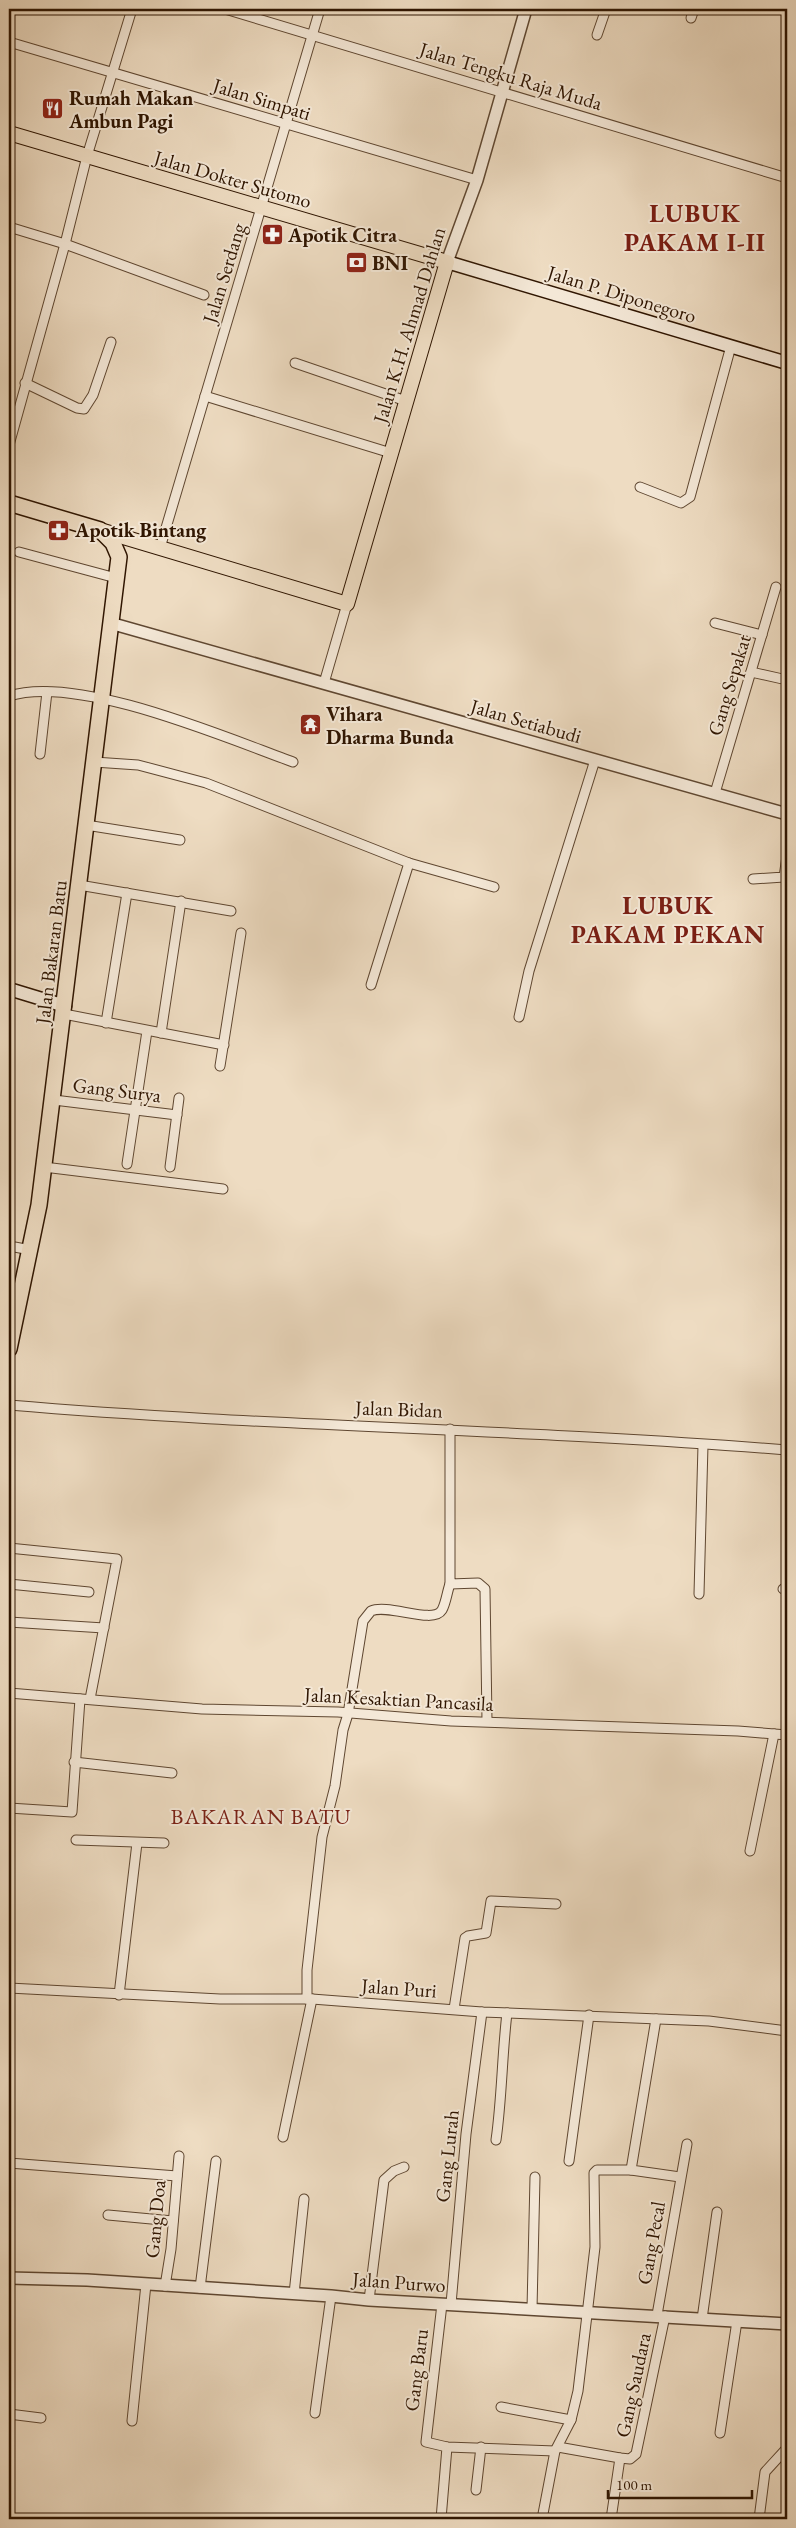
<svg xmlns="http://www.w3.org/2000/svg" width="796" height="2528" font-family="'EB Garamond',serif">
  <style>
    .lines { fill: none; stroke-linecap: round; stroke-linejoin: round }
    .minor-casing { stroke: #5f4731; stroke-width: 11 }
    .tertiary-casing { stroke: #5f4731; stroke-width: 14 }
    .secondary-casing { stroke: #2f1501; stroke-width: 15 }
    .primary-casing { stroke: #2f1501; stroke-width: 16 }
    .trunk-casing { stroke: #2f1501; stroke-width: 18 }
    .minor { stroke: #f4e8d7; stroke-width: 9 }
    .tertiary { stroke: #f4e8d7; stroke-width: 11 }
    .secondary { stroke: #f4e8d7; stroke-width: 12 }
    .primary { stroke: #eedcc2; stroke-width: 14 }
    .trunk { stroke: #eedcc2; stroke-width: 15 }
    .labels { text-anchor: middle; stroke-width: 4; stroke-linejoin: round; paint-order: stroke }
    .street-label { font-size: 20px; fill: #2f1501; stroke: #f4e8d7 }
    .poi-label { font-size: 20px; font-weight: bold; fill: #2f1501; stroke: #f4e8d7; text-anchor: start }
    .quarter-label { font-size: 22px; letter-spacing: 1px; fill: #7a1f14; stroke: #f4e8d7 }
    .district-label { font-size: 25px; font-weight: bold; letter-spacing: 1px; fill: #7a1f14; stroke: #f4e8d7 }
  </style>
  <rect width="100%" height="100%" fill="#eedcc2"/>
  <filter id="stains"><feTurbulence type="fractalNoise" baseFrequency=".004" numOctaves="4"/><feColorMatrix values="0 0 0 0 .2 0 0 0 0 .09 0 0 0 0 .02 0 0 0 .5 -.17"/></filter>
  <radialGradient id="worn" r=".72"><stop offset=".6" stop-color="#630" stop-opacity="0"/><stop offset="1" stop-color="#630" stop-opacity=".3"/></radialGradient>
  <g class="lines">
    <defs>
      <g id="minor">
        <path d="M225,9L787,178"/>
        <path d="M691,18L694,9"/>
        <path d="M597,35L606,9"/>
        <path d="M9,42L477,180"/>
        <path d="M9,227L65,244L204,295"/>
        <path d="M295,363L406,401"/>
        <path d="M25,383L77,408L84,409L93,395L111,342"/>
        <path d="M205,396L391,453"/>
        <path d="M9,445L65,244L87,156L132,9"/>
        <path d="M640,487L681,503L690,497L731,346"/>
        <path d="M160,548L320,9"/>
        <path d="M19,552L116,578"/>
        <path d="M715,623L762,635"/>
        <path d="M751,672L787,680"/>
        <path d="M324,683L347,604"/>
        <path d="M9,696C78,674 224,737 293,762"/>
        <path d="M40,754L47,692"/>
        <path d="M94,762L138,765L206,783L409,863L494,887"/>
        <path d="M715,793L776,587"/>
        <path d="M86,825L180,840"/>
        <path d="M753,879L784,877L787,856"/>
        <path d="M79,885L231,911"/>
        <path d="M371,985L409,863"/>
        <path d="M64,1014L224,1045"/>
        <path d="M519,1017L529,971L595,760"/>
        <path d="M106,1023L127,893"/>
        <path d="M161,1033L181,901"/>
        <path d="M220,1066L241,933"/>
        <path d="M54,1100L177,1115"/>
        <path d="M127,1164L147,1031"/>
        <path d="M44,1167L223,1189"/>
        <path d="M170,1167L179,1098"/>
        <path d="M9,1246L31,1250"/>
        <path d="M9,1405C268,1427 528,1429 787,1450"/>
        <path d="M450,1429V1584L478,1583L485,1589L487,1721"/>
        <path d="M9,1548L117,1559L90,1699"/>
        <path d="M9,1584L89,1592"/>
        <path d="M783,1589L787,1590"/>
        <path d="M699,1594L703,1445"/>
        <path d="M9,1622L104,1628"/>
        <path d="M9,1693L202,1709L338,1712L451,1721L738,1731L787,1735"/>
        <path d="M74,1762L172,1773"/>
        <path d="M9,1808L72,1812L80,1699"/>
        <path d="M76,1840L164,1843"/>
        <path d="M750,1851L774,1734"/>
        <path d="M9,1988L220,1999H312L482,2012L709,2021L787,2031"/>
        <path d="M119,1995L137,1843"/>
        <path d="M307,1999V1970L322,1837L335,1786L343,1730L348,1714L363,1621L371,1611C388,1603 433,1625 442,1610C446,1603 447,1592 450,1584"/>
        <path d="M454,2009L465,1938L468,1936L486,1933L491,1901L556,1904"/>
        <path d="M656,2019L631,2170L680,2177"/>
        <path d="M283,2137L312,1999"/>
        <path d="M496,2140C502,2098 502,2055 507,2013"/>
        <path d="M569,2161L589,2015"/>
        <path d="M9,2163L177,2176"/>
        <path d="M108,2215L173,2221"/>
        <path d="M165,2286L171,2249L179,2156"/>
        <path d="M200,2288L216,2161"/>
        <path d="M294,2294L304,2199"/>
        <path d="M369,2300L384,2180L394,2171L404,2167"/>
        <path d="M442,2304L426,2442L447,2447L555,2451"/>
        <path d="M451,2304L466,2134L482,2012"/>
        <path d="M532,2309L535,2177"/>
        <path d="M657,2315L687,2144"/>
        <path d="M702,2319L717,2212"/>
        <path d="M501,2407L571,2420"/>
        <path d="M315,2413L331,2296"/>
        <path d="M9,2414L41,2418"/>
        <path d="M132,2421L146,2284"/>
        <path d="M720,2433L737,2321"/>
        <path d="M558,2447L620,2458L630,2459L636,2454L665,2316"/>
        <path d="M476,2490L481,2447"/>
        <path d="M441,2519L447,2447"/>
        <path d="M542,2519L555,2451L571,2420L578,2391L595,2247L594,2173L597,2170H631"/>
        <path d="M611,2519L620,2458"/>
        <path d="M759,2519L765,2472L787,2448"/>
      </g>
      <g id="tertiary">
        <path d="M447,262L477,180L526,9"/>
        <path d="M110,623L787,814"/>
        <path d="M9,2278L87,2280L331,2296L369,2300L787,2324"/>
      </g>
      <g id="secondary">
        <path d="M447,262L787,363"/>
        <path d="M9,989L65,1006"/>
      </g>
      <path id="primary" d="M9,133L447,262L347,604L100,530"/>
      <path id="trunk" d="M9,503L100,530L113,543L119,557L39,1205L9,1349"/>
    </defs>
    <use href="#minor" class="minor-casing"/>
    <use href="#tertiary" class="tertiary-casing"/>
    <use href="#secondary" class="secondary-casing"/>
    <use href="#primary" class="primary-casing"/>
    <use href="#trunk" class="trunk-casing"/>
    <use href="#minor" class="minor"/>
    <use href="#tertiary" class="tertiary"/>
    <use href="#secondary" class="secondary"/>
    <use href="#primary" class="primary"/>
    <use href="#trunk" class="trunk"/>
  </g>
  <defs>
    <symbol id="restaurant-square" viewBox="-11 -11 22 22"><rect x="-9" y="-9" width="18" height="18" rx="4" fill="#8f2418" stroke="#f4e8d7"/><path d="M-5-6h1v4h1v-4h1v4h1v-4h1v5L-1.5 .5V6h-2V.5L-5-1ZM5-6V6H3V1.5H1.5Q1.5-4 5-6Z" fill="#fff"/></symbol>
    <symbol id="pharmacy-square" viewBox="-11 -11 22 22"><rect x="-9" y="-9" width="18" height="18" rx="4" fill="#8f2418" stroke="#f4e8d7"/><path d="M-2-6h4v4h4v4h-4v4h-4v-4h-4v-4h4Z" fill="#fff"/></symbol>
    <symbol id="bank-square" viewBox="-11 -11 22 22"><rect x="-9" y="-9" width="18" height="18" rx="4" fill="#8f2418" stroke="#f4e8d7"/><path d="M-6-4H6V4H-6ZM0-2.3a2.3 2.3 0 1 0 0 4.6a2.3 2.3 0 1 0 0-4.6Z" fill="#fff"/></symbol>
    <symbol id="temple-square" viewBox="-11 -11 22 22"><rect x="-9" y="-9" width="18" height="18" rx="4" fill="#8f2418" stroke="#f4e8d7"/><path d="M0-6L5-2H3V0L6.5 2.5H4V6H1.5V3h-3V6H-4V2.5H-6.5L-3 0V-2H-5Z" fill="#fff"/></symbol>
  </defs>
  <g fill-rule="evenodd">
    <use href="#restaurant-square" x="40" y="96" width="25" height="25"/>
    <use href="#pharmacy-square" x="260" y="222" width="25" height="25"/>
    <use href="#bank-square" x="344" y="250" width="25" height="25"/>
    <use href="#pharmacy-square" x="46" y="518" width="25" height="25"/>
    <use href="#temple-square" x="298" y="712" width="25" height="25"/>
  </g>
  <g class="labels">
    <g class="street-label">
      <text transform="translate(511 76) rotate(17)" y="7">Jalan Tengku Raja Muda</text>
      <text transform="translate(262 99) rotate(17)" y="7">Jalan Simpati</text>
      <text transform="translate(233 179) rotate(16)" y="7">Jalan Dokter Sutomo</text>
      <text transform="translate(224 273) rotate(-73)" y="7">Jalan Serdang</text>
      <text transform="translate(622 294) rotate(17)" y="7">Jalan P. Diponegoro</text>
      <text transform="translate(409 325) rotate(-73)" y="7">Jalan K.H. Ahmad Dahlan</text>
      <text transform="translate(729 685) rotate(-73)" y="7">Gang Sepakat</text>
      <text transform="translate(526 721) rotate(16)" y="7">Jalan Setiabudi</text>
      <text transform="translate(51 952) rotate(-83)" y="7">Jalan Bakaran Batu</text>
      <text transform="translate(117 1090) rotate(7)" y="7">Gang Surya</text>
      <text transform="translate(399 1409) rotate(2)" y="7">Jalan Bidan</text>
      <text transform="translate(399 1699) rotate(3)" y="7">Jalan Kesaktian Pancasila</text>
      <text transform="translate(399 1988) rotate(4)" y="7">Jalan Puri</text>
      <text transform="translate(447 2156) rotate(-84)" y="7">Gang Lurah</text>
      <text transform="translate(155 2219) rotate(-85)" y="7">Gang Doa</text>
      <text transform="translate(651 2243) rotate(-80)" y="7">Gang Pecal</text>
      <text transform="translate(399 2282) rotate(4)" y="7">Jalan Purwo</text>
      <text transform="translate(416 2370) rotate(-83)" y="7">Gang Baru</text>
      <text transform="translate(633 2385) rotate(-78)" y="7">Gang Saudara</text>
    </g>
    <g class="poi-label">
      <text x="69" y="105">Rumah Makan<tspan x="69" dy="23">Ambun Pagi</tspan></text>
      <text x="288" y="242">Apotik Citra</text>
      <text x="372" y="270">BNI</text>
      <text x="75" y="537">Apotik Bintang</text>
      <text x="326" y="721">Vihara<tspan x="326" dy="23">Dharma Bunda</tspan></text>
    </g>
    <g class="quarter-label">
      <text x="261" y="1824">BAKARAN BATU</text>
    </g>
    <g class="district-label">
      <text x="695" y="222">LUBUK<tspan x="695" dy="29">PAKAM I-II</tspan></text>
      <text x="668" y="914">LUBUK<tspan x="668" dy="29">PAKAM PEKAN</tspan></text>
    </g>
  </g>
  <rect width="796" height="2528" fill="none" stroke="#eedcc2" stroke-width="30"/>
  <rect x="10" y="10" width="776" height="2508" fill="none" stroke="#2f1501" stroke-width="2.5"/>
  <rect x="15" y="15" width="766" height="2498" fill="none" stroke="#2f1501"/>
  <path d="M608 2490v8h144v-8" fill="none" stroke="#2f1501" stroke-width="2.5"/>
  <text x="616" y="2490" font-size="15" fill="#2f1501" stroke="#f4e8d7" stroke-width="4" paint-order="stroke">100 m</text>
  <rect width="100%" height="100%" filter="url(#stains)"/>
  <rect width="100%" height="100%" fill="url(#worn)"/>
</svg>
